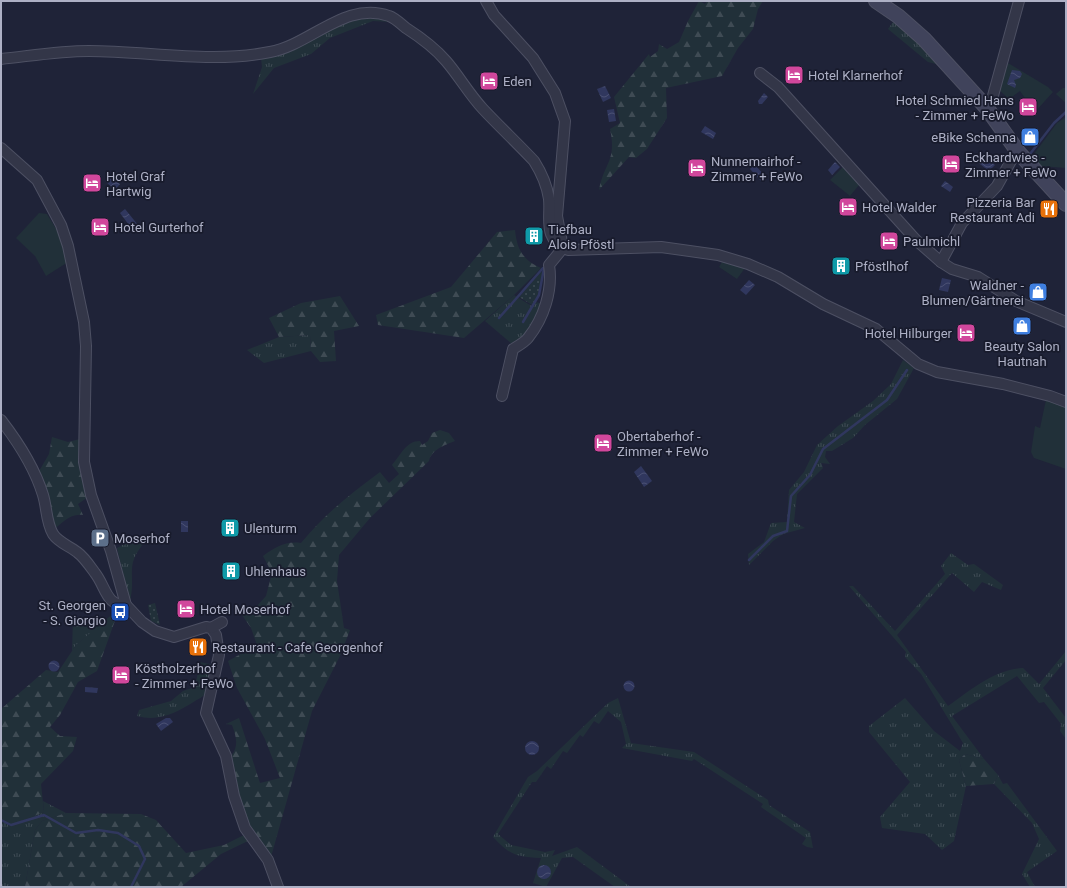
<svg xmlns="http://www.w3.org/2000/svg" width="1067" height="888" font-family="Roboto,sans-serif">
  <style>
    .grass { fill: url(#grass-tufts) }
    .forest { fill: url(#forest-firs) }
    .park { fill: url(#park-dots) }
    .garden { fill: #213039 }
    .water { fill: url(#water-waves) }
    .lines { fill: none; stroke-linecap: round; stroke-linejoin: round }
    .stream { stroke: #30375e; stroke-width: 2.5 }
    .street-casing { stroke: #4d5063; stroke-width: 12 }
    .secondary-casing { stroke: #4d5063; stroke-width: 16 }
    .street { stroke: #333648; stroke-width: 10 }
    .secondary { stroke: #40435b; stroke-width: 14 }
    .labels { text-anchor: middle; stroke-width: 3.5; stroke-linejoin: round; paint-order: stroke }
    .poi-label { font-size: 13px; fill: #adb0c5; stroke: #181b2c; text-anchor: start }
  </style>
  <defs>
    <pattern id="grass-tufts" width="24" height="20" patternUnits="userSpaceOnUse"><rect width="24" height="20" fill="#213039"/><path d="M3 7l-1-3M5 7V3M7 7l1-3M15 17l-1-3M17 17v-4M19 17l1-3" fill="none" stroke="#3f4b54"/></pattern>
    <pattern id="forest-firs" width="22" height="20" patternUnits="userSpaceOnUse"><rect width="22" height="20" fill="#213039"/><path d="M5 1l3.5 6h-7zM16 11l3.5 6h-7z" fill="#3f4b54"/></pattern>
    <pattern id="park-dots" width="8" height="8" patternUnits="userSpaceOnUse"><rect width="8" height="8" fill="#213039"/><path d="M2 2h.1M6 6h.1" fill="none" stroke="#3f4b54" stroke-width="1.8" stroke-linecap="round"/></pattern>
    <pattern id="water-waves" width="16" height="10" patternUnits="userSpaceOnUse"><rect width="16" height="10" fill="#30375e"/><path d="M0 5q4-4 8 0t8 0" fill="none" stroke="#4b5174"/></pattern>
  </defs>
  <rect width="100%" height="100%" fill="#1f2338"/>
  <g class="grass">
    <path d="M375,17L390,22L373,21L330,38L311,54L274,68L253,94L262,67L261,58L282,54L355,18Z"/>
    <path d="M893,22L918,43L940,65L928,62L888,29Z"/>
    <path d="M1063,88H1066V103L1056,94Z"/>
    <path d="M514,295L533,307L536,302L543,304L526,334L512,344L485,321Z"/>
    <path d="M310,335L311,351L264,363L247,350L279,337Z"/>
    <path d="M903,360L914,368L897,399L865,425L853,438L832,451H826L825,457L830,464L821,463L823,468L797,494L794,522L805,528L783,534L773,541L749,565L748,554L764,542L771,523L787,522L789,490L804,472L817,445L838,426L873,401L891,384Z"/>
    <path d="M149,537C122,567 137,570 130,602L117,548L133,539Z"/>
    <path d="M951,553L968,565L974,564L1003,585L1001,590L982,582L974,592L952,573L897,635L948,706C971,690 993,670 1023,668L1039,684L1066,651V660L1043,688L1066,718V739L1060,731L1061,724L1044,702L1039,703L1017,676L952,716L984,759L965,754L959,760L966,786L954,841L942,850L925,834L882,828L880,817L910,782L869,732V726L905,698L934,731L960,751L963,743L921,674L905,657L906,652L849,586H853L895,631L945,574L941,566Z"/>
    <path d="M97,617L101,622L106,621L76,645L72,651L73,619Z"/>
    <path d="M200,662L214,665C213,672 213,683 209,689C207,694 199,699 195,701C176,713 159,722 137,716L139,710L171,701L183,691L195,687Z"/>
    <path d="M618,698L631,743L694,752L768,800L769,805L810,832L813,848L807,847L802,844L806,838L761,807L763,804L694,759L692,761L622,748L626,744L621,722L608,711L599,724L594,721L583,737L580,735L567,753L563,751L551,769L547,766L536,782H532L498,834L511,845L545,852L555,850L552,856L577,847L631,887H615L573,857L562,858L546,887L533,883L541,858C516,857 510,855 493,837L528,777L537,771L608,703Z"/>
    <path d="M998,775L1003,784L1007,783L1057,851L1027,872L1035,887H1030L1022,874L1039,839L1032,823L994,784Z"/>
    <path d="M43,801L66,813L42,821L35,830L25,887H1V822L12,825L44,812Z"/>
  </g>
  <g class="forest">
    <path d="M699,1L705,4L707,1H763L758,9L753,29L738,48L722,76L666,88L667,118L647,149L636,158L629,157L599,190C604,163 617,161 610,129L620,123L614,97L649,54L650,57L658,51L659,44L667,49L679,42L688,21Z"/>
    <path d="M515,230C517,250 523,260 541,268L514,295L464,338L378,325L376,315L451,287L497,232Z"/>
    <path d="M340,296L359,326L334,331L336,361L320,362L311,351L310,335L279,337L269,318L301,303Z"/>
    <path d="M440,430L449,433L455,441C445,445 432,449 429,461L370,518L339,555L337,581L344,628L350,630L340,656L312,711L271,857L249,830L226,756L232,755C239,745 236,736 232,725L226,724L239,718L260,783L280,778L265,739L237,688L228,661L257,645L251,628L242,615L257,606L266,596L272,573L263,556C276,547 285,541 301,543C325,514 350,494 380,472L389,483L399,474L392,465C401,455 406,441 420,441L422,445L428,441L432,433Z"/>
    <path d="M52,437L68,442L84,438L91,495L78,504L83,515C70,513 62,523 52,531L35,478L49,454Z"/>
    <path d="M115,612L117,615L97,671L78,682L60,715L50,727L60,736L77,737L73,751L41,784L44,812L12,825L1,822V709L46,670L58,672L76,645Z"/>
    <path d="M965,754L984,759L998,775L994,784L966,786L959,760Z"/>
    <path d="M66,813L141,814L156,820L186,853L224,845L244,835L250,840L221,854L181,887H25L35,830L42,821Z"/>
  </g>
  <g class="park">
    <path d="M541,272H543L538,295L532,305L519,297Z"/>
    <path d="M155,603L160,625L151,621L148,605Z"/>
  </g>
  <g class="garden">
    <path d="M1008,63L1048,87L1053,92L1035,112L1020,91L1009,99L999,90Z"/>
    <path d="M1066,117V168L1039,166L1031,158L1057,123Z"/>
    <path d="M843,167L859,185L850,196L830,180Z"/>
    <path d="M39,213L47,214L61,237L68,262L46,276L35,256L16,238Z"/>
    <path d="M722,262L745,268L737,279L719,267Z"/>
    <path d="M1047,395L1066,405V469L1034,458L1031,452L1035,426L1040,428Z"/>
  </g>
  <g class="water">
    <path d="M1012,70L1020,71L1022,74L1020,78L1014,80L1016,85L1015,88L1007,84Z"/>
    <path d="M605,86L611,98L603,102L597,89Z"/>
    <path d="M764,93L768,97L762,104H759L758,101Z"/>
    <path d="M614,109L616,121L609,122L607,110Z"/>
    <path d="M705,126L716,133L713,139L701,132Z"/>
    <path d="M981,154L995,165L989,171L976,161Z"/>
    <path d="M835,162L840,167L832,175L828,170Z"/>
    <path d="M754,164L766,177L761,181L750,169Z"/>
    <path d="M109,176L120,184L115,190L105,181Z"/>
    <path d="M945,181L953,187L950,192L941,186Z"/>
    <path d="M125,209L138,225L132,229L120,213Z"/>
    <path d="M942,278L951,280L948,292L939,290Z"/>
    <path d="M749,280L755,285L746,295L740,290Z"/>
    <path d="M641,466L652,481L644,487L634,472Z"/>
    <rect x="181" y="521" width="7" height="11"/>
    <circle cx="54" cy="666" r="5.5"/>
    <circle cx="629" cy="686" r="5.5"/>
    <path d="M85,687L98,688L97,693L85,692Z"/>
    <path d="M166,718H170L173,722L161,731L156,724Z"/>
    <circle cx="532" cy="748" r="7"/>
    <circle cx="544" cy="872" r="7"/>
  </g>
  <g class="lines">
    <g class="stream">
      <path d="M1030,154L1054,123L1066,112"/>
      <path d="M499,318L543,268"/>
      <path d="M523,322L539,295L544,268"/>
      <path d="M749,560L773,536L787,531L791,496L810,475L823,449L887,400L907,370"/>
      <path d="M1,820L11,825L44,815L76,833L98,830L118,833L139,846L145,859L131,887"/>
    </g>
    <defs>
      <g id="street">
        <path d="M486,1L494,15L533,58L555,93L565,121L557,216L563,248L549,265C553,290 544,318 528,338C525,342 518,346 513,349L502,396"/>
        <path d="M1,59C30,56 59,51 89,51C148,51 212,64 270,52C310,45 346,0 389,16C395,18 401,24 406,28C420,37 435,48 446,61C459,76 469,94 483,109C499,126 517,143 534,161C541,172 547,185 549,199C551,219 542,239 568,250L661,247L718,255L748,264L778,277L823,304L876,329L918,364L937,372L1003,384L1050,396L1066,402"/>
        <path d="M760,73L778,87L916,240L941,262"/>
        <path d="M986,107L991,103L1019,1"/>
        <path d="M1,148L37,180L61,225L68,246L84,322L86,346L84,462L91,495L111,551L126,605L142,622L155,631L174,637L206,627L211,628L216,635L219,655L206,713L226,756L234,796L245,828L268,860L278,887"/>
        <path d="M1019,153L1012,159L997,186L962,223L941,262L952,269L978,277L1016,301L1066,322"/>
        <path d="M1,420C18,442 35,469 43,495C47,508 46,522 53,534C58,542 69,546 77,552C84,557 90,566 95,573C106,587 106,606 126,605"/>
        <path d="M211,628L222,622"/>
      </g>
      <path id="secondary" d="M876,1L898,16L924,39L986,107L1019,153L1066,204"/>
    </defs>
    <use href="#street" class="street-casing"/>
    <use href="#secondary" class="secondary-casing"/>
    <use href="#street" class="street"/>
    <use href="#secondary" class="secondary"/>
  </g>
  <defs>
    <symbol id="hotel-square" viewBox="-11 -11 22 22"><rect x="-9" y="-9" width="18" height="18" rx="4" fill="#d1479c" stroke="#181b2c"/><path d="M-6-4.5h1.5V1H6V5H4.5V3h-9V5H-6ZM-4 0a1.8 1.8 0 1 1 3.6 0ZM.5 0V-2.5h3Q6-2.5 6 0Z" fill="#fff"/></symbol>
    <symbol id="shop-square" viewBox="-11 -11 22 22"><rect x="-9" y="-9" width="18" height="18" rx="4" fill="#3f7fe0" stroke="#181b2c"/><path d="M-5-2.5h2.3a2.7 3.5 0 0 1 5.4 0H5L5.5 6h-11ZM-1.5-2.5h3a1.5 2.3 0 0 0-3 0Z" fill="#fff"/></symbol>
    <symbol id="restaurant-square" viewBox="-11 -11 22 22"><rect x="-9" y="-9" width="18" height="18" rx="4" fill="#e8710a" stroke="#181b2c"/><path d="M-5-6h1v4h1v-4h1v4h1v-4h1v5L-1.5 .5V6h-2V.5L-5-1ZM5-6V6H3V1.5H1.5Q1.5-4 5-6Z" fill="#fff"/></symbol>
    <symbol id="building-square" viewBox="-11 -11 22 22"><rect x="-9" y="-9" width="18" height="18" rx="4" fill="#0f9aa8" stroke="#181b2c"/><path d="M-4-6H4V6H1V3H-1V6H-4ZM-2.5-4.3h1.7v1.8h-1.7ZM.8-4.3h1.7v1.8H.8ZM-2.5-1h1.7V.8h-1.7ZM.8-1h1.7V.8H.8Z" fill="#fff"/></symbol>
    <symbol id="parking-square" viewBox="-11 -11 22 22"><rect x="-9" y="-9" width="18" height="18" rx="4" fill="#5c6f8a" stroke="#181b2c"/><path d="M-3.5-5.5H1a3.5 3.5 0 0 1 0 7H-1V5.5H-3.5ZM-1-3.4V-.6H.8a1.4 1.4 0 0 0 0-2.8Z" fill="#fff"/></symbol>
    <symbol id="bus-square" viewBox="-11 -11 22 22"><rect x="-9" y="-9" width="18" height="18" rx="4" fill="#1a4fb4" stroke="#181b2c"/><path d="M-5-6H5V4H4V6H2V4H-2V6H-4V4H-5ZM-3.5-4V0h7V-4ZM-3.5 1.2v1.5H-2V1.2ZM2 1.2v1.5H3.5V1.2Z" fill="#fff"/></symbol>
  </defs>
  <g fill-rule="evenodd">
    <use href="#hotel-square" x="783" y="64" width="22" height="22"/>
    <use href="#hotel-square" x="478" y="70" width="22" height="22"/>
    <use href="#hotel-square" x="1017" y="96" width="22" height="22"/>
    <use href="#shop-square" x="1019" y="126" width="22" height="22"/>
    <use href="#hotel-square" x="940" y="153" width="22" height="22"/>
    <use href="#hotel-square" x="686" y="157" width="22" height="22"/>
    <use href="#hotel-square" x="81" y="172" width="22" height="22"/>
    <use href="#hotel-square" x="837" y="196" width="22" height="22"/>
    <use href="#restaurant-square" x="1038" y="198" width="22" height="22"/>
    <use href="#hotel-square" x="89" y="216" width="22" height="22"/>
    <use href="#building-square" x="523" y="225" width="22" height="22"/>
    <use href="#hotel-square" x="878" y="230" width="22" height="22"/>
    <use href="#building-square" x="830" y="255" width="22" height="22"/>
    <use href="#shop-square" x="1027" y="281" width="22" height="22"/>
    <use href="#shop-square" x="1011" y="315" width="22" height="22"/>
    <use href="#hotel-square" x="955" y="322" width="22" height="22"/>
    <use href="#hotel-square" x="592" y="432" width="22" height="22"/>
    <use href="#building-square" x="219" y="517" width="22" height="22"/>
    <use href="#parking-square" x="89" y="527" width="22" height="22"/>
    <use href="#building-square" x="220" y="560" width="22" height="22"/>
    <use href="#hotel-square" x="175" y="598" width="22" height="22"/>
    <use href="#bus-square" x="109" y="601" width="22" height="22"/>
    <use href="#restaurant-square" x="187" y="636" width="22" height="22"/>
    <use href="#hotel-square" x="110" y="664" width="22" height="22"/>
  </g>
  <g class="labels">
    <g class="poi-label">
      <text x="808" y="80">Hotel Klarnerhof</text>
      <text x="503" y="86">Eden</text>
      <text x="1014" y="105" text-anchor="end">Hotel Schmied Hans<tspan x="1014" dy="15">- Zimmer + FeWo</tspan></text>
      <text x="1016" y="142" text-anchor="end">eBike Schenna</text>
      <text x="965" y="162">Eckhardwies -<tspan x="965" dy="15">Zimmer + FeWo</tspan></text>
      <text x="711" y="166">Nunnemairhof -<tspan x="711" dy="15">Zimmer + FeWo</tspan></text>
      <text x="106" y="181">Hotel Graf<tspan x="106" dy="15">Hartwig</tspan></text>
      <text x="1035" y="207" text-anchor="end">Pizzeria Bar<tspan x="1035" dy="15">Restaurant Adi</tspan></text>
      <text x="862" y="212">Hotel Walder</text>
      <text x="114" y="232">Hotel Gurterhof</text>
      <text x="548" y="234">Tiefbau<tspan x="548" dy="15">Alois Pföstl</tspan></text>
      <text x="903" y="246">Paulmichl</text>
      <text x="855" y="271">Pföstlhof</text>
      <text x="1024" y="290" text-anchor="end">Waldner -<tspan x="1024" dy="15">Blumen/Gärtnerei</tspan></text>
      <text x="952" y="338" text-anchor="end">Hotel Hilburger</text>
      <text x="1022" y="351" text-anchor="middle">Beauty Salon<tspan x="1022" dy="15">Hautnah</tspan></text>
      <text x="617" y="441">Obertaberhof -<tspan x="617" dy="15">Zimmer + FeWo</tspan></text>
      <text x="244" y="533">Ulenturm</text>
      <text x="114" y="543">Moserhof</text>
      <text x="245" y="576">Uhlenhaus</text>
      <text x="106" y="610" text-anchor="end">St. Georgen<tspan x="106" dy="15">- S. Giorgio</tspan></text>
      <text x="200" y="614">Hotel Moserhof</text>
      <text x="212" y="652">Restaurant - Cafe Georgenhof</text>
      <text x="135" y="673">Köstholzerhof<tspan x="135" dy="15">- Zimmer + FeWo</tspan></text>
    </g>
  </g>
  <rect width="1067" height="888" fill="none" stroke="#adb0c5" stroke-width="4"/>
</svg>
